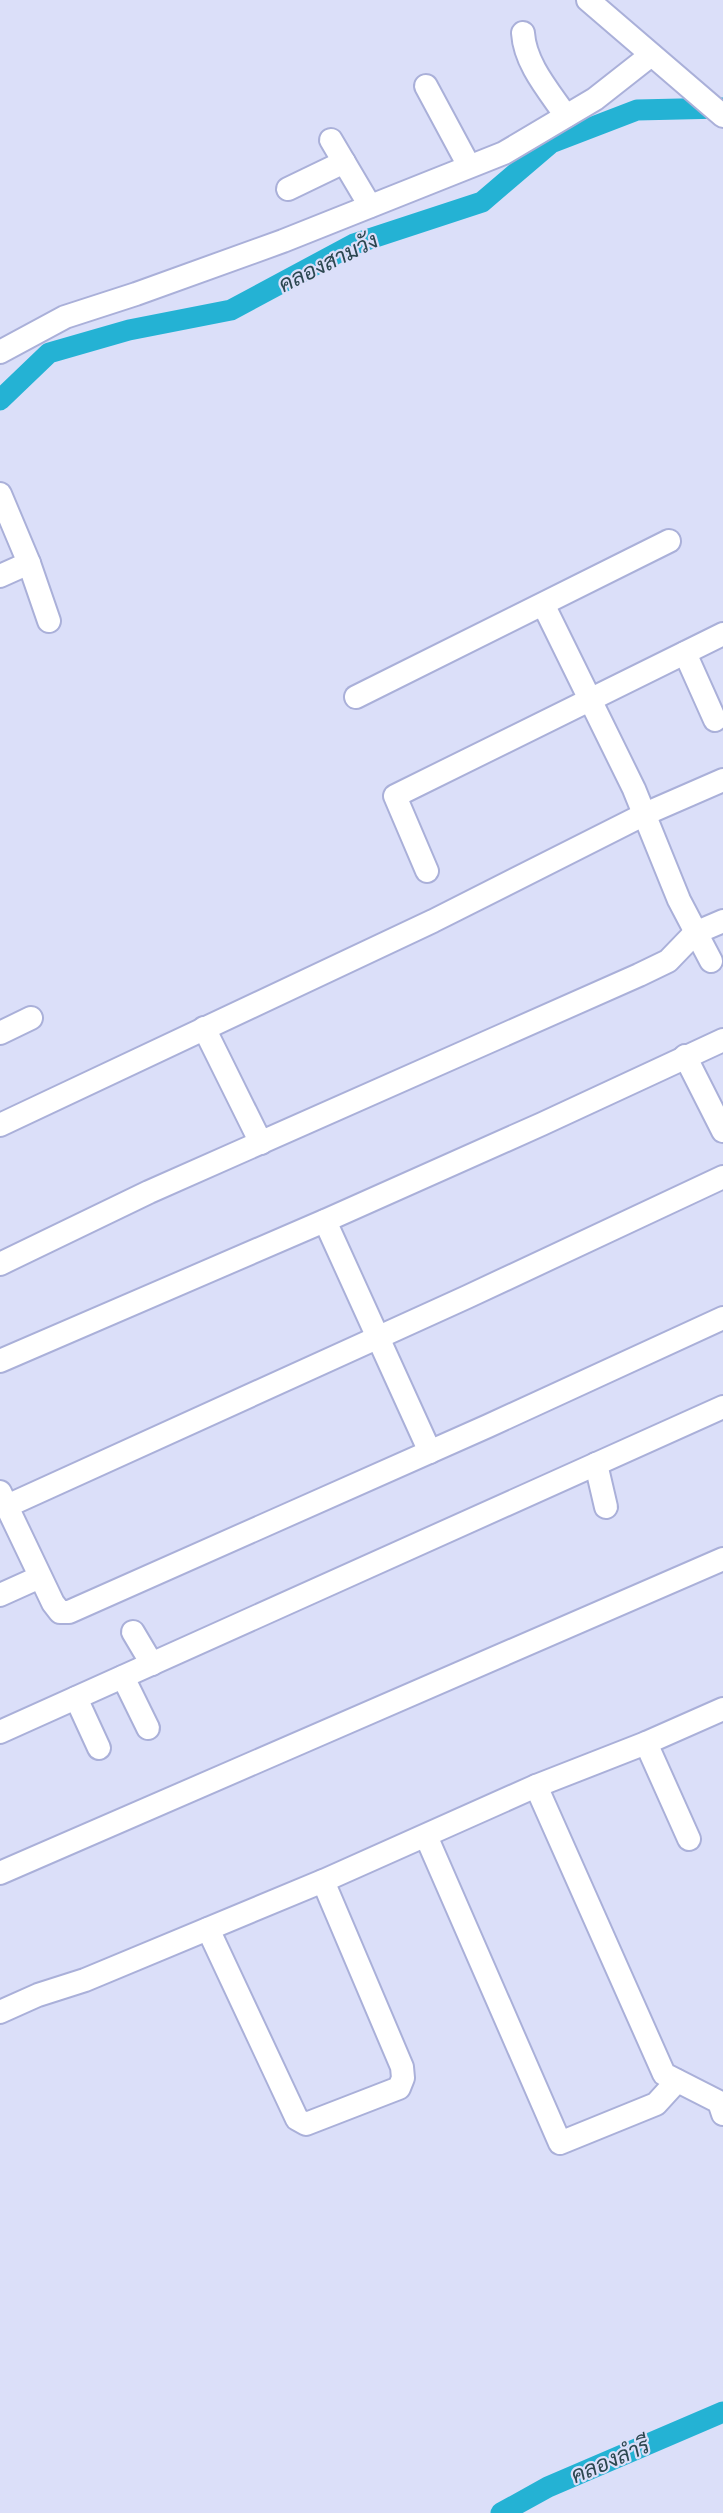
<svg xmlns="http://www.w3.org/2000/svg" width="723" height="2513" font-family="Roboto,Sarabun,sans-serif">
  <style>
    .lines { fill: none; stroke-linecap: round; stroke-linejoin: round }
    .canal { stroke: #24b2d4; stroke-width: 21 }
    .minor-casing { stroke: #aab0d9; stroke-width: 26 }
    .minor { stroke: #fff; stroke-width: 22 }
    .labels { text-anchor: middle; stroke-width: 4.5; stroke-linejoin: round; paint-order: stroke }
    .water-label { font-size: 22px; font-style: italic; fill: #2c4750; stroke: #dbdff9 }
  </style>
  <rect width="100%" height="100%" fill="#dbdff9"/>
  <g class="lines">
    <g class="canal">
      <path d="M0,400L49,353L129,330L231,310L354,244L482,202L551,143L637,110L723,108"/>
      <path d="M501,2513L548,2487L723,2412"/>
    </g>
    <defs>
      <g id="minor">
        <path d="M588,0L723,116"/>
        <path d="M523,33C525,64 549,91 566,116"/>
        <path d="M426,86L469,166"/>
        <path d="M331,140L370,206"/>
        <path d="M288,189L344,162"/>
        <path d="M0,352L65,317L136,294L283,241L504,153L595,99L651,55"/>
        <path d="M0,494L29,563L49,621"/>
        <path d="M0,576L29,563"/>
        <path d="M544,606L634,789L679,900L711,961"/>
        <path d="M685,653L715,720"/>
        <path d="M356,697L669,541"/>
        <path d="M427,871L395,796L723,634"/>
        <path d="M204,1028L261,1143"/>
        <path d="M0,1033L31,1018"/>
        <path d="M685,1056L723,1131"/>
        <path d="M0,1125L433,921L645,814L723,780"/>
        <path d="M325,1221L430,1452"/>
        <path d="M0,1264L149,1192L639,975L668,961L695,933L723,921"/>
        <path d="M0,1361L329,1219L542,1124L723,1040"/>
        <path d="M596,1464L606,1507"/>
        <path d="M0,1492L53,1603L60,1612H69L488,1426L723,1318"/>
        <path d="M7,1506L467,1297L723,1177"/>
        <path d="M0,1595L40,1577"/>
        <path d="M133,1632L152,1664"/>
        <path d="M123,1677L148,1728"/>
        <path d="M76,1698L99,1748"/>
        <path d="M0,1732L723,1407"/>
        <path d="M646,1743L689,1839"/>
        <path d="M536,1786L664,2074L719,2102L723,2114"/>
        <path d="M426,1836L560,2143L656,2104L677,2081"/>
        <path d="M0,1873L723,1559"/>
        <path d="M208,1929L297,2119L306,2124L399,2088L403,2078L402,2067L323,1881"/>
        <path d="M0,2012L38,1995L85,1980L323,1881L536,1786L646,1743L723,1709"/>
      </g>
    </defs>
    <use href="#minor" class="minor-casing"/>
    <use href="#minor" class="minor"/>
  </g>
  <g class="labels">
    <g class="water-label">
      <text transform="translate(328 262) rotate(-26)" y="8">คลองสามวัง</text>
      <text transform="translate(610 2460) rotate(-23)" y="8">คลองลำรี</text>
    </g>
  </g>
</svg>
